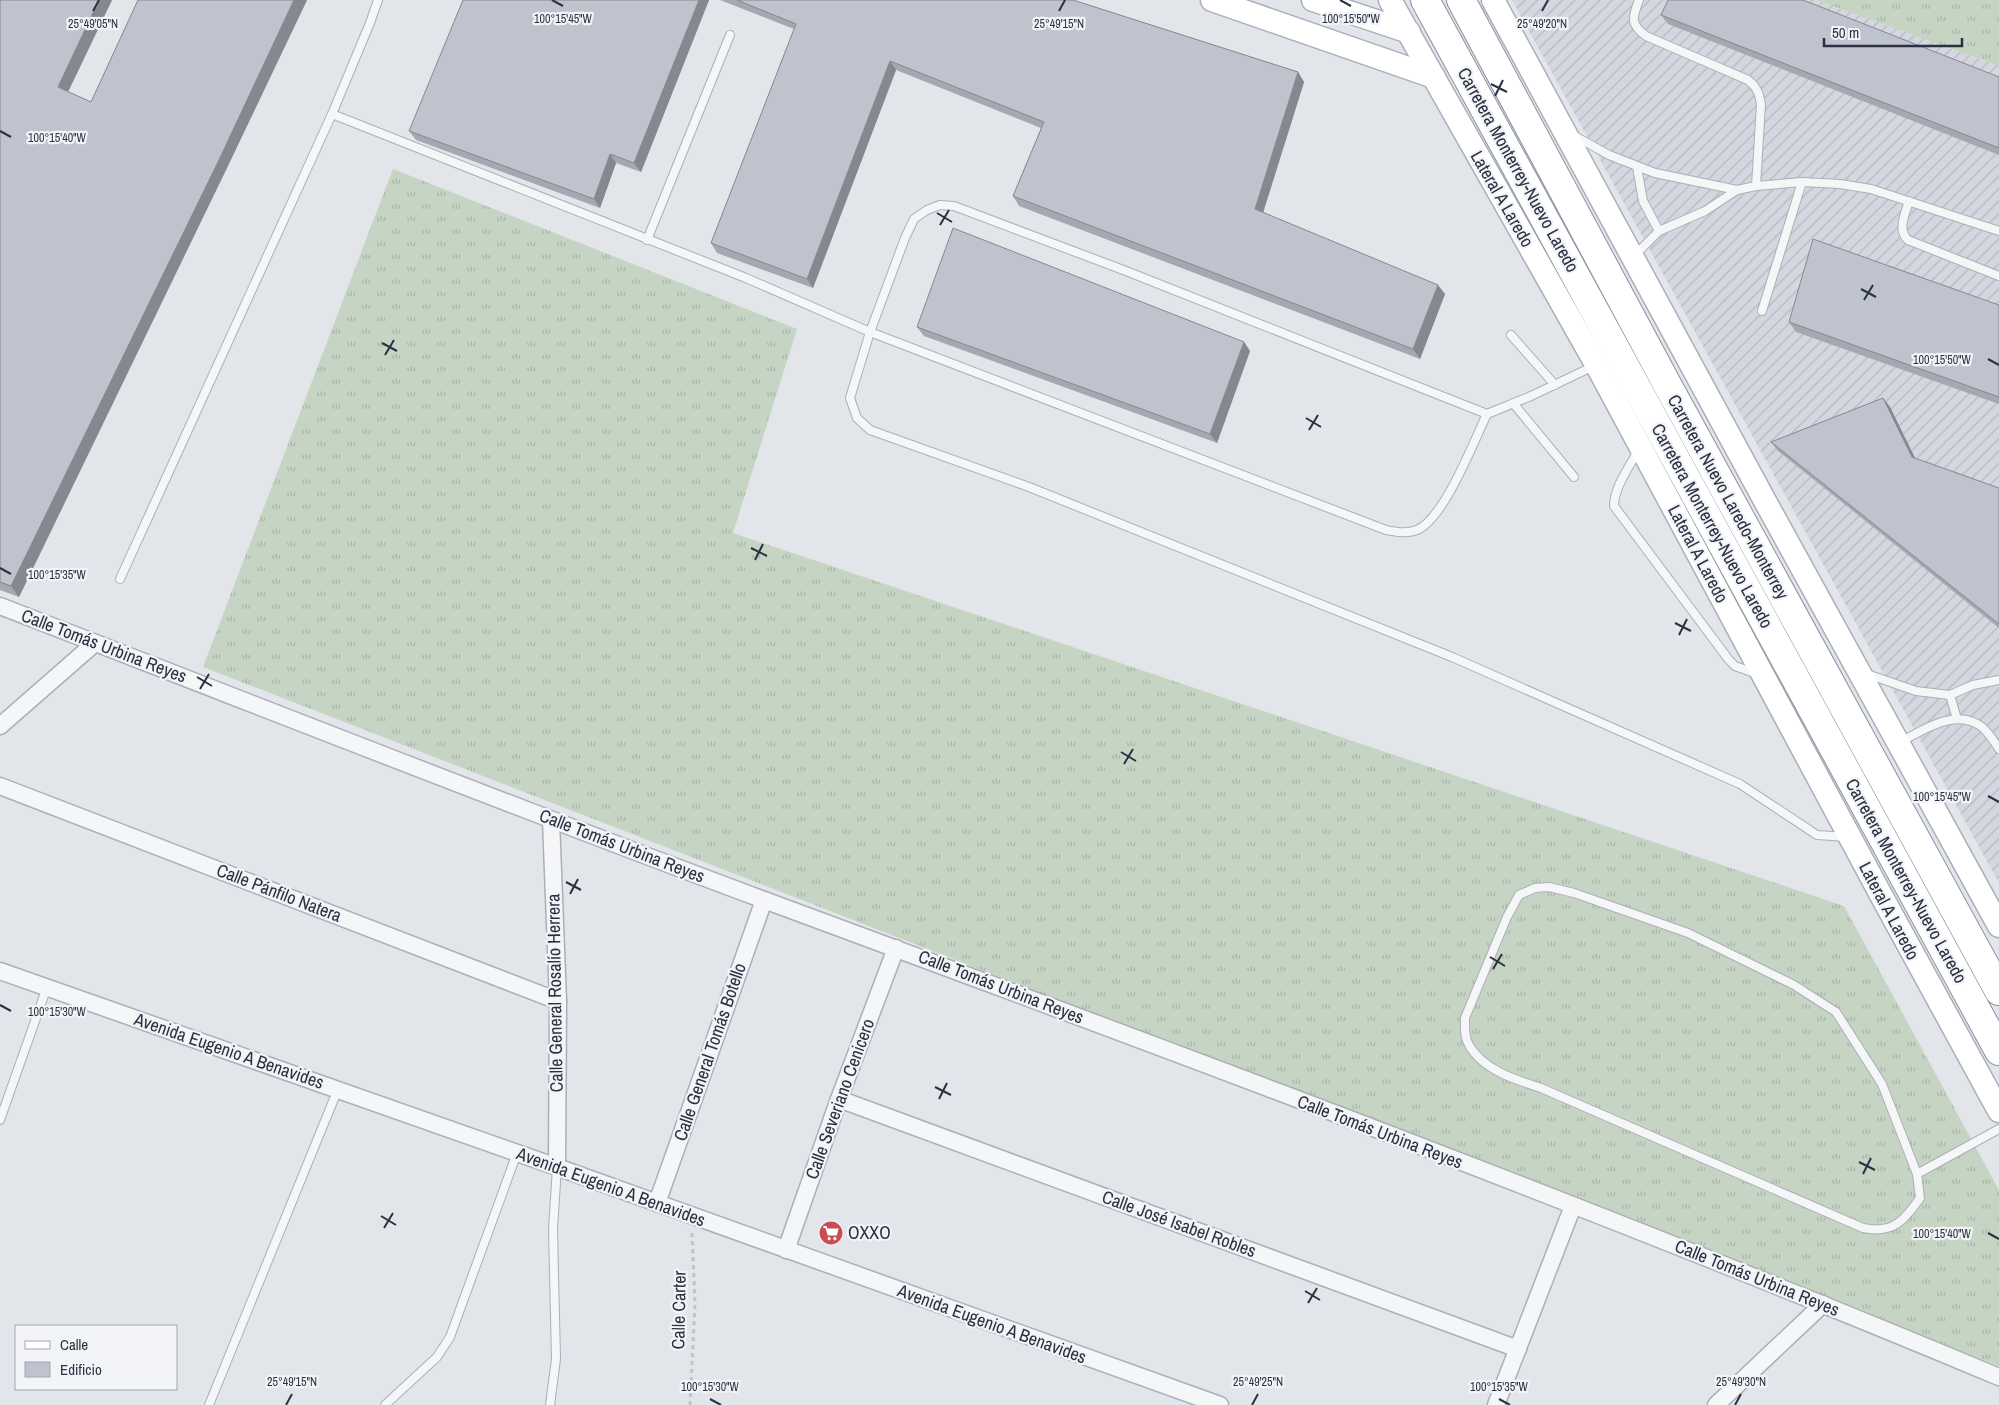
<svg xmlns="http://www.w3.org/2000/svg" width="1999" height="1405" font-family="'Archivo Narrow',sans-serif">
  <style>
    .industrial { fill: url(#industrial-furrows) }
    .grass { fill: url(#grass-tufts) }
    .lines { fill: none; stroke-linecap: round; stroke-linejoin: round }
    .lane-casing { stroke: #abafb8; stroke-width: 10 }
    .street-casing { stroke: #abafb8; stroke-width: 19 }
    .secondary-casing { stroke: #abafb8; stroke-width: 25 }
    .highway-casing { stroke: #8a91a0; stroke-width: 30 }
    .path { stroke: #c0c3c9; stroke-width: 3; stroke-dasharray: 4 4; stroke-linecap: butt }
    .lane { stroke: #f5f6f8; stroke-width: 8 }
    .street { stroke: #f5f6f8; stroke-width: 16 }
    .secondary { stroke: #fff; stroke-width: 22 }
    .highway { stroke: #fff; stroke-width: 28 }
    .wall { fill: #a4a8b0 }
    .shaded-wall { fill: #868890 }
    .building { fill: #bfc3cd; stroke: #868890 }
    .ticks { fill: none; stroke: #2a3142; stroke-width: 2 }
    .labels { text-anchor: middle; stroke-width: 4.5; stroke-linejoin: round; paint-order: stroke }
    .street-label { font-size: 18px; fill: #2a3142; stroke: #f2f4f7 }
    .poi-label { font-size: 18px; fill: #2a3142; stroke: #f2f4f7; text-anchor: start }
    .ticks-label { font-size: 12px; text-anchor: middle; fill: #2a3142; stroke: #f2f4f7; stroke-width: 4.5; stroke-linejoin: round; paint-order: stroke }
  </style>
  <defs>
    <pattern id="industrial-furrows" width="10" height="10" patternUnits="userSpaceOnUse" patternTransform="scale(1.25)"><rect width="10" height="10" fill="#d4d7df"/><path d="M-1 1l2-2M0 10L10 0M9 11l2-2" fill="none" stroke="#b6b9c1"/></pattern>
    <pattern id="grass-tufts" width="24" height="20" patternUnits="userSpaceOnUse" patternTransform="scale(1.25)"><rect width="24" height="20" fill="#c6d4c3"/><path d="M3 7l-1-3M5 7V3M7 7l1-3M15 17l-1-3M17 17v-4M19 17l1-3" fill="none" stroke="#aab6a9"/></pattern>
  </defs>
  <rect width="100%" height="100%" fill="#e2e5ea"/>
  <path class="industrial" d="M1512,0H1816L1999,66V883Z"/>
  <g class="grass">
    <path d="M1816,0H1999V66Z"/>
    <path d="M393,169L797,329L733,533L1844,906L1999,1190V1366L203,667Z"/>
  </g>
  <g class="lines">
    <defs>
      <g id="lane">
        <path d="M1639,0C1632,18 1630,24 1646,36L1748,80C1757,87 1759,93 1761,104L1756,186"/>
        <path d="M332,114L746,278L870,332L850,398L857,418L870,430L1029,487L1452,657L1740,784L1817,835L1847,837"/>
        <path d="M1573,135L1609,155L1655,173L1737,190L1705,211L1659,231L1635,255"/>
        <path d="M1637,167L1643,201L1659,231"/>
        <path d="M1737,190L1756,186L1802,182L1840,184L1871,189L1999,231"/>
        <path d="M1909,201C1905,214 1897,230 1908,240L1999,276"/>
        <path d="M647,240L730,35"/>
        <path d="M1762,311L1802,182"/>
        <path d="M1511,335L1555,385"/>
        <path d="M1513,403L1574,477"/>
        <path d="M1487,414L1126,271L954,206L940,205L927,210L914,219L905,238L870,332L1386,530C1397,532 1406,534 1417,530C1444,519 1474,441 1487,414L1531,396L1594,366"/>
        <path d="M1639,449C1630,466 1614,487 1614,506L1729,660L1735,666L1757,674"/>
        <path d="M120,579L332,114L370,23L378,0"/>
        <path d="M1867,674L1916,691L1950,695L1973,685L1999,680"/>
        <path d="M1950,695L1957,719"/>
        <path d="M1899,743C1922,730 1957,707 1982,727C1989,733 1994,741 1999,749"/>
        <path d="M1549,887L1574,893L1688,933L1794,985L1836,1012L1882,1084L1917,1174L1920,1198C1904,1221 1893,1234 1863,1228L1541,1088C1516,1080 1483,1070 1469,1045C1464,1037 1465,1027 1465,1018L1507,917L1519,895L1535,888Z"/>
        <path d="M0,1120L47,987"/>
        <path d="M1917,1174L1999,1129"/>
        <path d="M209,1405L338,1089"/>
        <path d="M385,1405L437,1357L450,1337L517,1153"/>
        <path d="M550,1405L556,1359L553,1229L557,1167"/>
      </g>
      <g id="street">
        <path d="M0,606C254,704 508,805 764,900C1178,1053 1592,1207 1999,1377"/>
        <path d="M0,726L95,643"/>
        <path d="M0,786L558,1001"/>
        <path d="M551,820L558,1001L557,1167"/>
        <path d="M0,971L557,1167L1220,1405"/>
        <path d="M839,1099L1518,1349"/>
        <path d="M657,1203L764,900"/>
        <path d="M786,1250L839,1099L896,948"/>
        <path d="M1496,1405L1573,1206"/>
        <path d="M1716,1405L1823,1304"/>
      </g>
      <g id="secondary">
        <path d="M1212,0L1434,77"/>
        <path d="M1313,0L1409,32"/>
        <path d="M1390,0L1596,364L1881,895L1999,1111"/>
        <path d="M1493,0L1765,501L1999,926"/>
      </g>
      <g id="highway">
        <path d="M1425,0L1999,1051"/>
        <path d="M1461,0L1668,386L1999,991"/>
      </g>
    </defs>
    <use href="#lane" class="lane-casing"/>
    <use href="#street" class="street-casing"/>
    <use href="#secondary" class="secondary-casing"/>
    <use href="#highway" class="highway-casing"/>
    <path class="path" d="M690,1405L695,1304L692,1233"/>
    <use href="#lane" class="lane"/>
    <use href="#street" class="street"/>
    <use href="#secondary" class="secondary"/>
    <use href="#highway" class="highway"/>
  </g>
  <g class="wall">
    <path d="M0,0H112L68,92L91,102L138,0H307L225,172L19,597L0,590Z"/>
    <path d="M709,0L641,172L616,163L600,208L416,140L409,131Z"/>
    <path d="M720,0H1073L1298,72L1304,82L1263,213L1445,294L1420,359L1019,206L1013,196L1041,128L896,70L813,288L717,253L711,243L794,29Z"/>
    <path d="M1661,15L1999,77V155L1668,24Z"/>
    <path d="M1999,305V404L1796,332L1789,322Z"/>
    <path d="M917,327L1244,342L1250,351L1217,443L924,336Z"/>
    <path d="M1883,398L1890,407L1914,458L1999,488V628L1778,451L1771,442Z"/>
  </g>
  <g class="shaded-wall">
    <path d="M99,0H112L65,98L58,87Z"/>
    <path d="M294,0H307L225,172L19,597L11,586Z"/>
    <path d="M699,0H709L641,172L634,163Z"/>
    <path d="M890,61L896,70L813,288L807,279Z"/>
    <path d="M1298,72L1304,82L1261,219L1255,209Z"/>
    <path d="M610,154L616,163L600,208L594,199Z"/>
    <path d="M1438,285L1445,294L1420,359L1413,349Z"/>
    <path d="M1244,342L1250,351L1217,443L1210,434Z"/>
    <path d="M1883,398L1890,407L1919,466L1912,457Z"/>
  </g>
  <g class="building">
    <path d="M0,0H99L58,87L91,102L138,0H294L218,162L11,586L0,582Z"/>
    <path d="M463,0H699L634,163L610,154L594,199L409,131Z"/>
    <path d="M737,0H1073L1298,72L1255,209L1438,285L1413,349L1013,196L1044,122L890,61L807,279L711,243L796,24Z"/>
    <path d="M1668,0H1803L1999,77V148L1661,15Z"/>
    <path d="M953,228L1244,342L1210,434L917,327Z"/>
    <path d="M1813,239L1999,305V397L1789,322Z"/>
    <path d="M1883,398L1912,457L1999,488V624L1771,442Z"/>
  </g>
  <path class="ticks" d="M552,0L563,6M1340,0L1351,6M93,11L99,0M1059,11L1065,0M1542,11L1548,0M1491,84L1507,92M1495,96L1503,80M0,131L11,137M937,213L952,222M940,225L949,210M1861,289L1876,297M1864,300L1873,285M382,343L397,351M385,355L394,340M1988,359L1999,365M1306,418L1321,427M1309,430L1318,415M751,548L767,556M755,560L763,544M0,568L11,574M1675,623L1691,631M1679,635L1687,619M197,677L212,686M200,689L209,674M1121,752L1136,761M1124,764L1133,749M1988,796L1999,802M566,882L581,890M570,894L578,879M1490,957L1505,966M1493,969L1502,954M0,1005L11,1011M935,1087L951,1095M939,1099L947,1083M1859,1162L1875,1170M1863,1174L1871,1158M381,1216L396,1225M384,1228L393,1213M1988,1233L1999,1239M1305,1291L1320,1300M1308,1303L1317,1288M710,1399L721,1405M1499,1399L1510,1405M286,1405L292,1394M1252,1405L1258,1394M1735,1405L1741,1394"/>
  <defs>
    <symbol id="supermarket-disc" viewBox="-11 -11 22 22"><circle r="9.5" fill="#cb4b54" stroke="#f2f4f7"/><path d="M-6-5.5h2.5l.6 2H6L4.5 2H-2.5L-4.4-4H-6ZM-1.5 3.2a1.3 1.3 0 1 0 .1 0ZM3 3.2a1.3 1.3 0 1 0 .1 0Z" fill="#fff"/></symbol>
  </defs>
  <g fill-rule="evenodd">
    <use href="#supermarket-disc" x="817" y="1219" width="28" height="28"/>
  </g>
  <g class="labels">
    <g class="street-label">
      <text transform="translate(1518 170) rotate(61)" y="6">Carretera Monterrey-Nuevo Laredo</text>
      <text transform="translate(1502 199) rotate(60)" y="6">Lateral A Laredo</text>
      <text transform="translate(1728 497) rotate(61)" y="6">Carretera Nuevo Laredo-Monterrey</text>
      <text transform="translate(1712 526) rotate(61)" y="6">Carretera Monterrey-Nuevo Laredo</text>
      <text transform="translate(1698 554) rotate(62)" y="6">Lateral A Laredo</text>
      <text transform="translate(104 646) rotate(21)" y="6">Calle Tomás Urbina Reyes</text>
      <text transform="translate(622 846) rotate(21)" y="6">Calle Tomás Urbina Reyes</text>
      <text transform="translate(1906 881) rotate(61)" y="6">Carretera Monterrey-Nuevo Laredo</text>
      <text transform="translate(279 893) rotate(21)" y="6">Calle Pánfilo Natera</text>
      <text transform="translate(1889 911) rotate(62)" y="6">Lateral A Laredo</text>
      <text transform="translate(1001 987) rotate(21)" y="6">Calle Tomás Urbina Reyes</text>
      <text transform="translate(555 993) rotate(-91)" y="6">Calle General Rosalío Herrera</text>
      <text transform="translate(229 1051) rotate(19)" y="6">Avenida Eugenio A Benavides</text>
      <text transform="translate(710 1052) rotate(-71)" y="6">Calle General Tomás Botello</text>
      <text transform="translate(840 1099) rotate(-70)" y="6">Calle Severiano Cenicero</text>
      <text transform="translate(1380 1132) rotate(21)" y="6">Calle Tomás Urbina Reyes</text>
      <text transform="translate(611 1187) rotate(20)" y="6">Avenida Eugenio A Benavides</text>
      <text transform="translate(1179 1224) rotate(20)" y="6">Calle José Isabel Robles</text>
      <text transform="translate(1757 1278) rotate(22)" y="6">Calle Tomás Urbina Reyes</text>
      <text transform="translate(679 1310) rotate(-89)" y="6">Calle Carter</text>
      <text transform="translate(992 1324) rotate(20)" y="6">Avenida Eugenio A Benavides</text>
    </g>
    <g class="poi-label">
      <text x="848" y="1239">OXXO</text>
    </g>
  </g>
  <g class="ticks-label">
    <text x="563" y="23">100°15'45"W</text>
    <text x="1351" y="23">100°15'50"W</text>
    <text x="93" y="28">25°49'05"N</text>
    <text x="1059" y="28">25°49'15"N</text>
    <text x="1542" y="28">25°49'20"N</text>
    <text x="57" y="142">100°15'40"W</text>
    <text x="1942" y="364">100°15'50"W</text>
    <text x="57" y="579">100°15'35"W</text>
    <text x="1942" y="801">100°15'45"W</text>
    <text x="57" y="1016">100°15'30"W</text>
    <text x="1942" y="1238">100°15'40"W</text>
    <text x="292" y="1386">25°49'15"N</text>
    <text x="1258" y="1386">25°49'25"N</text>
    <text x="1741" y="1386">25°49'30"N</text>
    <text x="710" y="1391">100°15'30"W</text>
    <text x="1499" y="1391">100°15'35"W</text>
  </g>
  <rect x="15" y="1325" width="162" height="65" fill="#f2f4f7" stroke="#a2a6af"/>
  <rect x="25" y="1341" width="25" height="8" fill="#ffffff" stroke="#a2a6af"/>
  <text x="60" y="1350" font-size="15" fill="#2a3142">Calle</text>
  <rect x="25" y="1362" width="25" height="15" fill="#bfc3cd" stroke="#a2a6af"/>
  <text x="60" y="1375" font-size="15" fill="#2a3142">Edificio</text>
  <path d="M1824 38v8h138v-8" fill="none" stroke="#2a3142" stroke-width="2.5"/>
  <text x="1832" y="38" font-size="15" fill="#2a3142" stroke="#f2f4f7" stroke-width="4" paint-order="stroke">50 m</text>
</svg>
